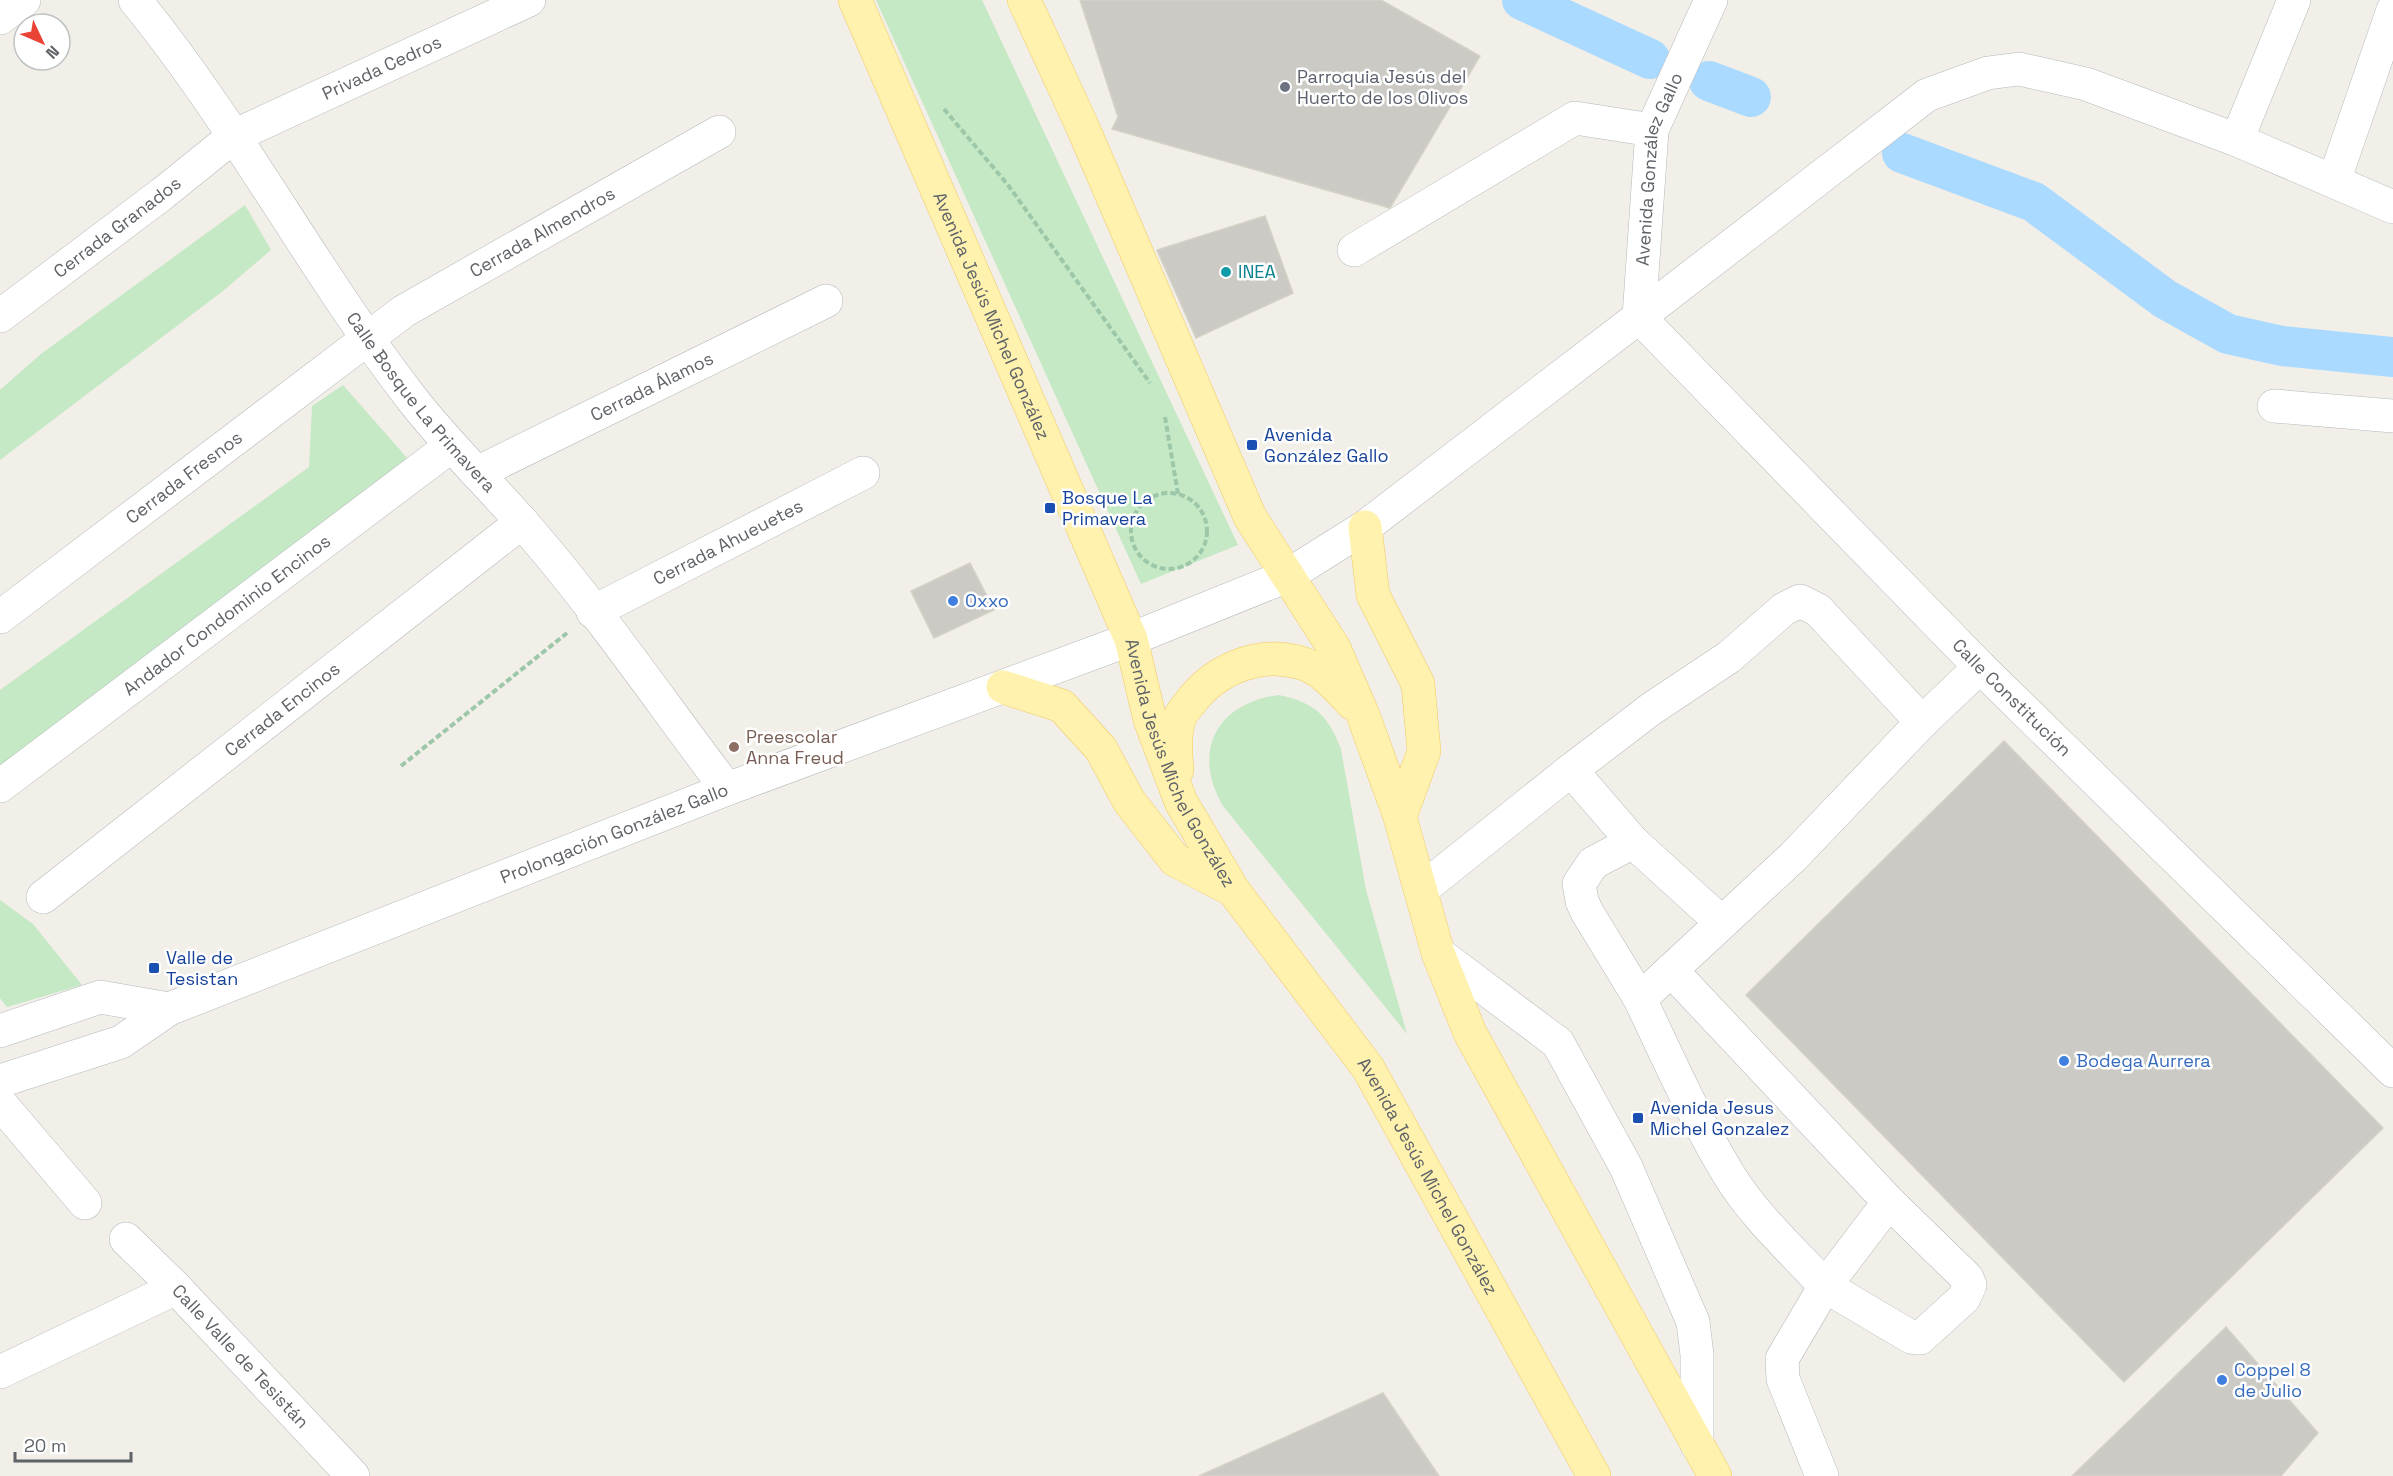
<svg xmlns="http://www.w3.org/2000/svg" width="2393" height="1476" font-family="'Space Grotesk',sans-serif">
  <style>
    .green { fill: #c5e8c5 }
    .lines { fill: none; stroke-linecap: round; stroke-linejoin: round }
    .canal { stroke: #aadaff; stroke-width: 40 }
    .building { fill: #cccac5; stroke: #d6d1c6; stroke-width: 1.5 }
    .minor-casing { stroke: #b5b8bc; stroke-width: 34 }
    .major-casing { stroke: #f2c960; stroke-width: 34 }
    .path { stroke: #9cc7a9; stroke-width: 4; stroke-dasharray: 6 3; stroke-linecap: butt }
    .minor { stroke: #fff; stroke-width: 33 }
    .major { stroke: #fff2af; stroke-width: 33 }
    .worship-dot { fill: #6b7280; stroke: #fff; stroke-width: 2 }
    .culture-dot { fill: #0f9aa8; stroke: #fff; stroke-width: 2 }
    .transit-dot { fill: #1a4fb4; stroke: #fff; stroke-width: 2 }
    .shop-dot { fill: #3f7fe0; stroke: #fff; stroke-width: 2 }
    .education-dot { fill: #8d6e63; stroke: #fff; stroke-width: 2 }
    .labels { text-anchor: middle; stroke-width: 5; stroke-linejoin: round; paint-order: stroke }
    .street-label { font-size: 18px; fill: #5f6368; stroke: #fff }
    .worship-label { font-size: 18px; fill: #5b616d; stroke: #fff; text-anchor: start }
    .culture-label { font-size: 18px; fill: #0d838f; stroke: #fff; text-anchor: start }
    .transit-label { font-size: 18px; fill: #164399; stroke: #fff; text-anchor: start }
    .shop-label { font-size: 18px; fill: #366cbe; stroke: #fff; text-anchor: start }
    .education-label { font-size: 18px; fill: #785e54; stroke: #fff; text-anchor: start }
  </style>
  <rect width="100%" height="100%" fill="#f1efe8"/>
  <g class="green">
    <path d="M876,0H982L1238,545L1141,584Z"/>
    <path d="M245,205L271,250L223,291L0,460V390L41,354Z"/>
    <path d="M343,385L408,459L0,778V690L309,467L312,406Z"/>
    <path d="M1279,695C1315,703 1328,715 1341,749L1366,890L1407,1034L1223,806C1191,751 1217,703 1279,695Z"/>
    <path d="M0,900L33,924L82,985L7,1007L0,998Z"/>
  </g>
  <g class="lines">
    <g class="canal">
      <path d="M1522,0L1650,59"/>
      <path d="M1709,81L1751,97"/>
      <path d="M1902,153L2034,202L2165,299L2228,334L2282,346L2393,357"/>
    </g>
  </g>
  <g class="building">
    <path d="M1080,0H1381L1480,56L1390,208L1112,129L1118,117Z"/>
    <path d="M1265,216L1293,293L1196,338L1157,250Z"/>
    <path d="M970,563L994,610L934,638L911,591Z"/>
    <path d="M2004,741L2383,1128L2124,1382L1746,995Z"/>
    <path d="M2226,1327L2318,1433L2281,1476H2072Z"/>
    <path d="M1383,1393L1439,1476H1199Z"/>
  </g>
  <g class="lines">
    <defs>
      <g id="minor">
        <path id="s1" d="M135,0C238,126 313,271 412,399C446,443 485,480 521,521C594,604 660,701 727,789"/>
        <path d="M0,18L24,0"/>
        <path d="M2237,140L2294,0"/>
        <path d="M2334,181L2393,10"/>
        <path id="s2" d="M2393,207L2237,140L2086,84L2019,69L1988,73L1927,95L1639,317L1980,667L2393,1071"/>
        <path d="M1354,250L1575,118L1652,130"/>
        <path id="s3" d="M0,316L162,194L234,136L529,0"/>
        <path d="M2274,406L2393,416"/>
        <path id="s4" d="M477,473L826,301"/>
        <path id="s5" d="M593,612L863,473"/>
        <path id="s6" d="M0,617L404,311L719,132"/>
        <path d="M1922,722L1980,667"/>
        <path d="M1571,770L1633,842L1721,922"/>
        <path id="s7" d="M0,786L451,446"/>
        <path d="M1633,842L1593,863L1579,884L1582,901L1587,912L1640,999"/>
        <path d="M1421,890L1571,770L1651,709L1729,657L1784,609L1800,601L1818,610L1922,722L1793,857L1640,999C1668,1058 1695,1119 1729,1175C1754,1216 1793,1251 1825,1286L1782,1359L1783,1379L1822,1476"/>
        <path id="s8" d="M43,897L522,522"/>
        <path d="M1438,953L1558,1043L1626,1167L1693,1322L1697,1355V1445"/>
        <path d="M1671,970L1889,1202L1967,1278L1970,1285L1964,1298L1920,1338L1911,1337L1825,1286L1889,1202"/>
        <path d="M0,1031L100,997L169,1009"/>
        <path id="s9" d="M0,1081L121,1042L169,1009L727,789L1131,639L1287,576L1365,527L1639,317L1652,130L1711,0"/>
        <path d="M0,1103L85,1203"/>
        <path id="s10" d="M126,1239L176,1288L353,1476"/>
        <path d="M0,1372L176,1288"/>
      </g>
      <g id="major">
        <path id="s11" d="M855,0L1131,639L1150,720L1181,802L1233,890L1368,1068L1594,1476"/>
        <path d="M1024,0L1083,128L1250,517L1334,648L1363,715L1400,817L1438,953L1470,1033L1715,1476"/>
        <path d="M1365,527L1373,595L1418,684L1424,751L1400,817"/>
        <path d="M1003,687L1062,706L1101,749L1129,801L1175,860L1233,890"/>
        <path d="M1177,770C1176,754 1174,736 1179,720C1180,714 1185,709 1189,704C1213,671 1256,651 1298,662C1320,667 1337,687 1352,703"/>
      </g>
    </defs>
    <use href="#minor" class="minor-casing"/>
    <use href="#major" class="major-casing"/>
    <g class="path">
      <path d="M944,109L1008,185L1150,383"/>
      <path d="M1165,417L1178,494"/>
      <circle cx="1169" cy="531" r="38"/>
      <path d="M401,766L567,633"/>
    </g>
    <use href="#minor" class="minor"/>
    <use href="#major" class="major"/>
  </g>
  <circle class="worship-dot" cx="1285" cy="87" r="6"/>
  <circle class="culture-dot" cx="1226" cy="272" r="6"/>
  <g class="transit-dot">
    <rect x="1246" y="439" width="12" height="12" rx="3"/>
    <rect x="1044" y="502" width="12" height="12" rx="3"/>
    <rect x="148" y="962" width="12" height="12" rx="3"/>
    <rect x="1632" y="1112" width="12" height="12" rx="3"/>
  </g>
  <g class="shop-dot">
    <circle cx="953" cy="601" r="6"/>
    <circle cx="2064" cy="1061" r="6"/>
    <circle cx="2222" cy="1380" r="6"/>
  </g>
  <circle class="education-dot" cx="734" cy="747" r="6"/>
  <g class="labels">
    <g class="street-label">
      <text dy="6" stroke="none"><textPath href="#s3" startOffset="458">Privada Cedros</textPath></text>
      <text dy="6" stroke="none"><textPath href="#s9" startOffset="1972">Avenida González Gallo</textPath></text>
      <text dy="6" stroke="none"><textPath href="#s3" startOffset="147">Cerrada Granados</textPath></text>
      <text dy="6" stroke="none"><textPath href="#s6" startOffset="666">Cerrada Almendros</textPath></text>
      <text dy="6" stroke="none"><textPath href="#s11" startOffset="344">Avenida Jesús Michel González</textPath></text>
      <text dy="6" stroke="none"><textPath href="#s4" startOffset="195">Cerrada Álamos</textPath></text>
      <text dy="6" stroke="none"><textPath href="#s1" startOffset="494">Calle Bosque La Primavera</textPath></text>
      <text dy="6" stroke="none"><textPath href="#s6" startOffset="231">Cerrada Fresnos</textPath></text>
      <text dy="6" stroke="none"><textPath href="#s5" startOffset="152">Cerrada Ahueuetes</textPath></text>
      <text dy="6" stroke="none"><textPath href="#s7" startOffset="284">Andador Condominio Encinos</textPath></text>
      <text dy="6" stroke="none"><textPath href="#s2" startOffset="1392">Calle Constitución</textPath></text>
      <text dy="6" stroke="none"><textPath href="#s8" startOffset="304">Cerrada Encinos</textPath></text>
      <text dy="6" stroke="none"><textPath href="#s11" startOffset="830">Avenida Jesús Michel González</textPath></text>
      <text dy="6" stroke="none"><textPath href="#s9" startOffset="664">Prolongación González Gallo</textPath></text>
      <text dy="6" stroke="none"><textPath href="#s11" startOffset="1316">Avenida Jesús Michel González</textPath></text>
      <text dy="6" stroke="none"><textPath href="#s10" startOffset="164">Calle Valle de Tesistán</textPath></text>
    </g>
    <g class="worship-label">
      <text x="1297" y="83">Parroquia Jesús del<tspan x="1297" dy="21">Huerto de los Olivos</tspan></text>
    </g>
    <g class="culture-label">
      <text x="1238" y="278">INEA</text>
    </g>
    <g class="transit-label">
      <text x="1264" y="441">Avenida<tspan x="1264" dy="21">González Gallo</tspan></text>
      <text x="1062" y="504">Bosque La<tspan x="1062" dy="21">Primavera</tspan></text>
      <text x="166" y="964">Valle de<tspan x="166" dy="21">Tesistan</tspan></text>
      <text x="1650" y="1114">Avenida Jesus<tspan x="1650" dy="21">Michel Gonzalez</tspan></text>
    </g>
    <g class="shop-label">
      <text x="965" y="607">Oxxo</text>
      <text x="2076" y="1067">Bodega Aurrera</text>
      <text x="2234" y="1376">Coppel 8<tspan x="2234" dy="21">de Julio</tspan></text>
    </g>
    <g class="education-label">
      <text x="746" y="743">Preescolar<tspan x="746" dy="21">Anna Freud</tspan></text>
    </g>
  </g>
  <g transform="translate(42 42) rotate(134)"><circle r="28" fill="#ffffff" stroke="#bfc1c3" stroke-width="1.5"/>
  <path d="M0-4.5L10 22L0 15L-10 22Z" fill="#ea4335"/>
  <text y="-9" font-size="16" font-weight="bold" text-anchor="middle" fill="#5f6368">N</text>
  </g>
  <path d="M15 1452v9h116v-9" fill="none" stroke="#5f6368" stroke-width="3"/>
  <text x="24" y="1452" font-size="18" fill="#5f6368" stroke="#ffffff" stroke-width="4.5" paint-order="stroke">20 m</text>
</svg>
